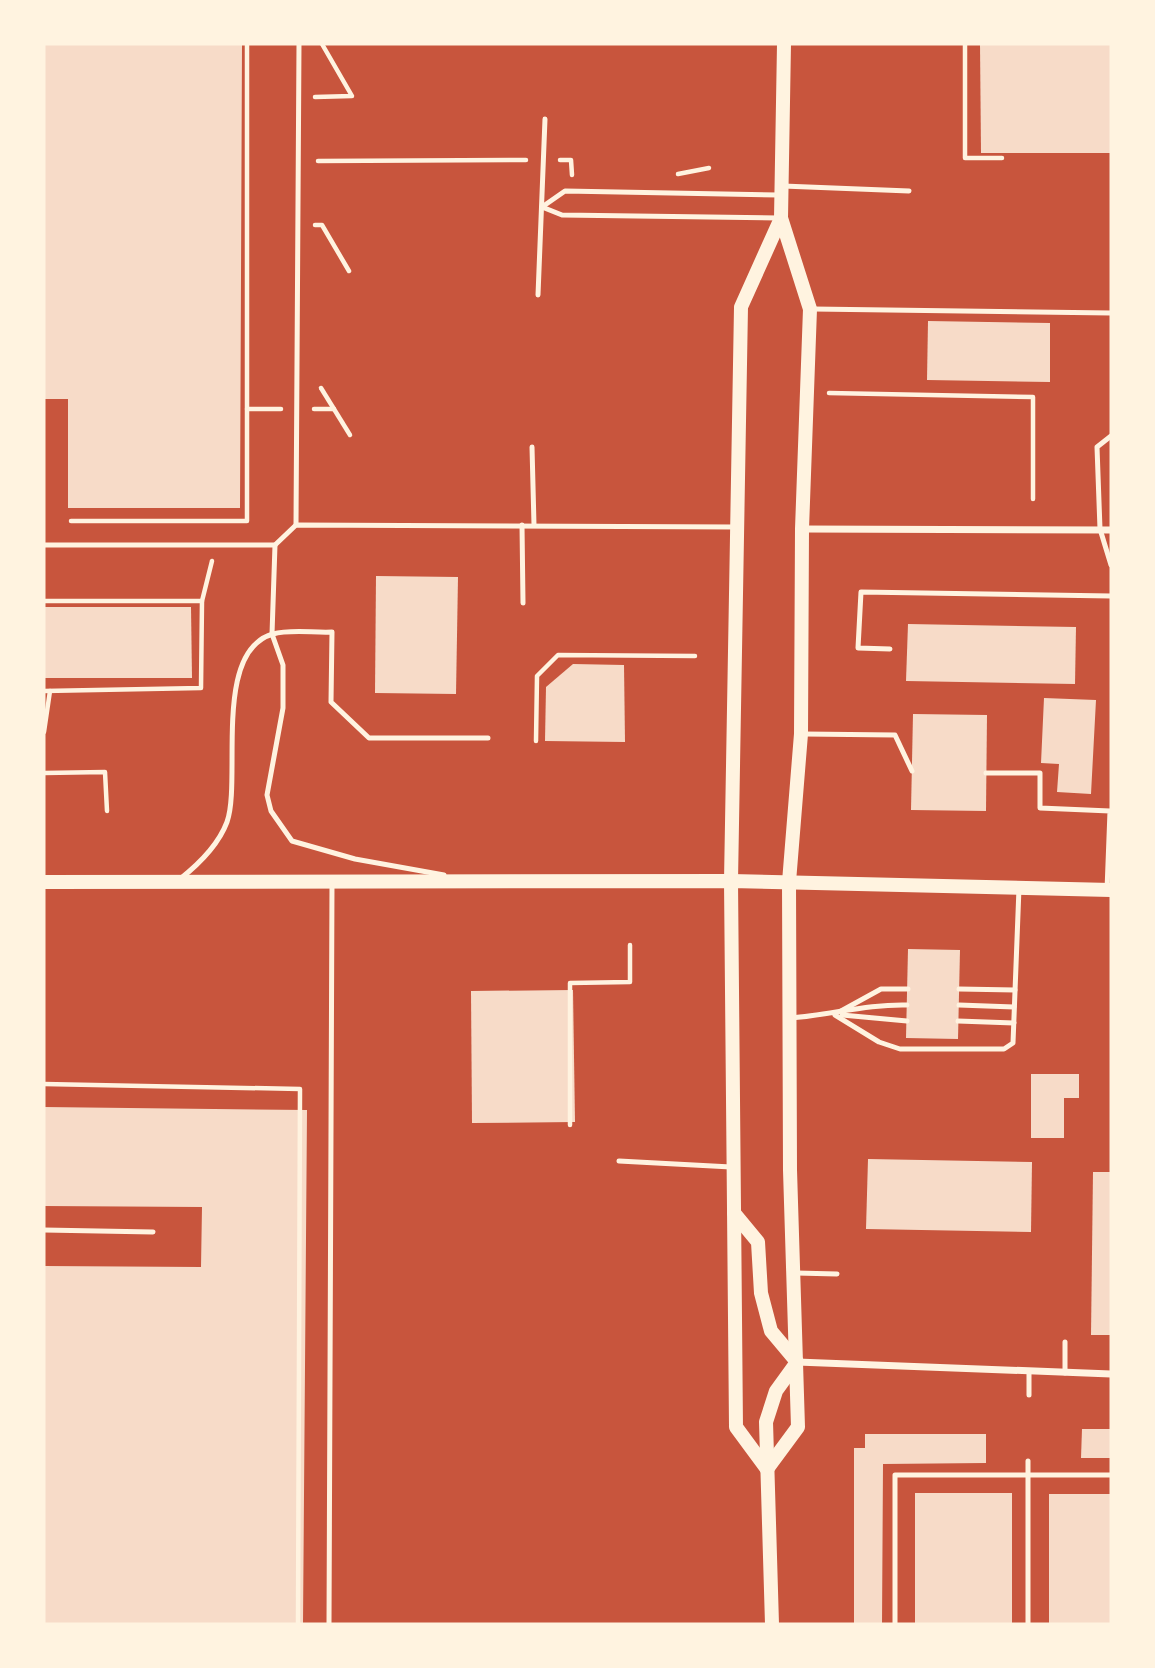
<svg xmlns="http://www.w3.org/2000/svg" width="1155" height="1668" font-family="Barlow,sans-serif">
  <style>
    .building { fill: #f7dbc8 }
    .lines { fill: none; stroke-linecap: round; stroke-linejoin: round }
    .path { stroke: #fff3e0; stroke-width: 4.5 }
    .service { stroke: #fff3e0; stroke-width: 5 }
    .minor { stroke: #fff3e0; stroke-width: 7 }
    .secondary { stroke: #fff3e0; stroke-width: 14 }
  </style>
  <rect width="100%" height="100%" fill="#c8553d"/>
  <g class="building">
    <path d="M44,44H242L240,508H68V399H44Z"/>
    <path d="M980,44H1111V153H981Z"/>
    <path d="M928,321L1050,323V382L927,380Z"/>
    <path d="M376,576L458,577L456,694L375,693Z"/>
    <path d="M44,607H191L192,678H44Z"/>
    <path d="M908,624L1076,627L1075,684L906,681Z"/>
    <path d="M573,664L624,665L625,742L545,741L546,687Z"/>
    <path d="M1044,698L1096,700L1091,794L1057,792L1059,764L1041,763Z"/>
    <path d="M913,714L987,715L986,811L911,810Z"/>
    <path d="M908,949L960,950L958,1039L906,1038Z"/>
    <path d="M573,990L575,1122L472,1123L471,991Z"/>
    <path d="M1031,1074H1079V1098H1064V1138H1031Z"/>
    <path d="M44,1107L307,1110L303,1624H44V1266L201,1267L202,1207L44,1206Z"/>
    <path d="M868,1159L1032,1162L1031,1232L866,1229Z"/>
    <path d="M1093,1172H1111V1335H1091Z"/>
    <path d="M1082,1429H1111V1458H1081Z"/>
    <path d="M865,1434H986V1463L883,1464L882,1624H854V1448H865Z"/>
    <rect x="915" y="1493" width="97" height="131"/>
    <rect x="1049" y="1494" width="62" height="130"/>
  </g>
  <g class="lines">
    <g class="path">
      <path d="M965,44V158H1002"/>
      <path d="M315,97L352,96L322,44"/>
      <path d="M560,160H571L572,175"/>
      <path d="M318,161L526,160"/>
      <path d="M678,174L709,168"/>
      <path d="M315,225H322L349,271"/>
      <path d="M321,388L350,435"/>
      <path d="M829,393L1033,397V499"/>
      <path d="M247,409H281"/>
      <path d="M314,409H334"/>
      <path d="M71,521H247V44"/>
      <path d="M44,601H202L201,688L44,691"/>
      <path d="M202,601L212,561"/>
      <path d="M44,732L50,691"/>
      <path d="M536,741L537,676L558,655L695,656"/>
      <path d="M44,773L105,772L107,811"/>
      <path d="M44,1084L300,1089L298,1624"/>
      <path d="M570,1125V983L630,982V945"/>
    </g>
    <g class="service">
      <path d="M783,186L909,191"/>
      <path d="M542,207L565,191L779,195"/>
      <path d="M542,207L562,215L779,218"/>
      <path d="M538,295L545,119"/>
      <path d="M813,309L1111,313"/>
      <path d="M1111,436L1097,447L1100,529L1111,565"/>
      <path d="M532,447L534,525"/>
      <path d="M296,525L299,44"/>
      <path d="M522,525L523,603"/>
      <path d="M44,545H275L296,525L736,527"/>
      <path d="M275,545L272,634L283,665V708L267,795L271,811L292,841L355,859L444,875"/>
      <path d="M890,649L858,648L861,592L1111,596"/>
      <path d="M804,734L895,735L912,771"/>
      <path d="M986,773H1040V808L1110,811L1107,890"/>
      <path d="M180,879C199,864 218,846 227,822C242,780 212,651 273,634C290,629 314,633 332,632L331,702L369,738H488"/>
      <path d="M959,989L1015,990"/>
      <path d="M959,1005L1014,1007"/>
      <path d="M841,1011L881,989H908"/>
      <path d="M835,1015L879,1042L900,1049H1004L1013,1043L1019,888"/>
      <path d="M842,1015L907,1021"/>
      <path d="M791,1018C830,1015 868,1004 907,1005"/>
      <path d="M958,1021L1014,1023"/>
      <path d="M619,1161L731,1167"/>
      <path d="M44,1230L153,1232"/>
      <path d="M796,1273L837,1274"/>
      <path d="M1065,1342V1373"/>
      <path d="M1029,1373V1395"/>
      <path d="M329,1624L332,883"/>
      <path d="M895,1624V1475H1111"/>
      <path d="M1028,1624V1461"/>
    </g>
    <g class="minor">
      <path d="M802,529L1111,530"/>
      <path d="M797,1362L1111,1374"/>
    </g>
    <g class="secondary">
      <path d="M44,882L731,881L1111,890"/>
      <path d="M734,1213L758,1242L761,1293L771,1331L797,1362L776,1391L766,1422L772,1624"/>
      <path d="M767,1469L736,1427L731,881L741,307L781,218L784,44"/>
      <path d="M767,1469L798,1427L790,1170L789,882L801,734L802,529L810,309L781,218"/>
    </g>
  </g>
  <rect width="1155" height="1668" fill="none" stroke="#fff3e0" stroke-width="91"/>
</svg>
